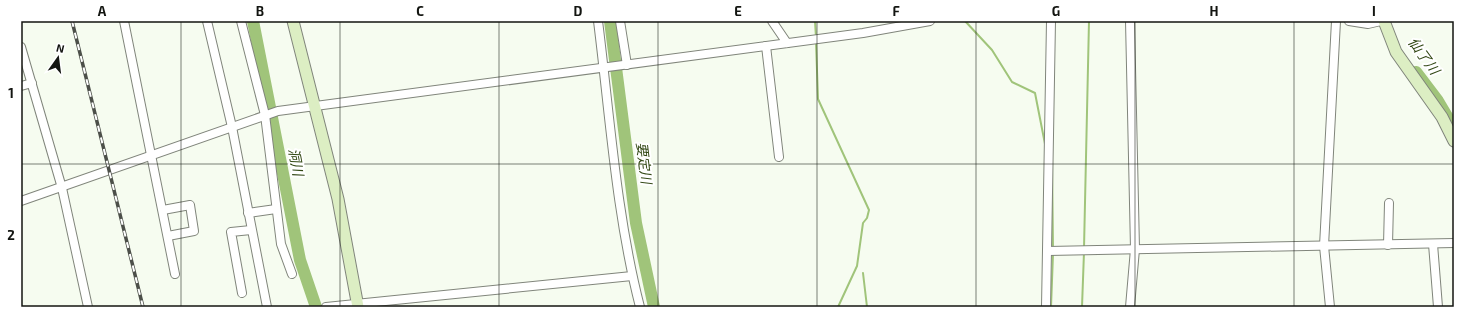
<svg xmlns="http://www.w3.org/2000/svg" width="1475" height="328" font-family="'Exo 2','Noto Sans JP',sans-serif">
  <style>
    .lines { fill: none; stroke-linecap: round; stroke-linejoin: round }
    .stream { stroke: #a0c47a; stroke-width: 2 }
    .river { stroke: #a0c47a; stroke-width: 12 }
    .street-casing { stroke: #80857b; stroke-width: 10 }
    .secondary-casing { stroke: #80857b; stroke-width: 13 }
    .street { stroke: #fff; stroke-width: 8 }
    .secondary { stroke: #dceec3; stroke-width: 11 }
    .rail-casing { stroke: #4c4f49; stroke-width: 3.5 }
    .rail { stroke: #fff; stroke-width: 2; stroke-dasharray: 6; stroke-linecap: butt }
    .grid { fill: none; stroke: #131511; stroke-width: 1; stroke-opacity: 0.55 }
    .labels { text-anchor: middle; stroke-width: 4; stroke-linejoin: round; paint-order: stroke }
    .water-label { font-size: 14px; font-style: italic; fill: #324814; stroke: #fff }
    .neatline { fill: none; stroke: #131511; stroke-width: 1.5 }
    .grid-label { font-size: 13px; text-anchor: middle; font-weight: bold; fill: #131511 }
  </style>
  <rect width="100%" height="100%" fill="#f6fcf0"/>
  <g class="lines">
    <g class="stream">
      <path d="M815,21L816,38"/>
      <path d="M965,21L992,50L1012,82L1035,93L1045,144"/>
      <path d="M816,42L818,99L869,210L867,218L863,223L857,266L838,307"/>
      <path d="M1052,159L1053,250"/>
      <path d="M1084,248L1089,21"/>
      <path d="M863,273L867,307"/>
      <path d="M1051,307L1053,254"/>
      <path d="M1082,307L1084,252"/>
    </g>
    <g class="river">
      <path d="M253,21L300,260L316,307"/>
      <path d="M610,21L636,223L654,307"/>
      <path d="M1416,72L1438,101L1454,128"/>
    </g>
    <defs>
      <g id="street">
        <path d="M124,21L175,274"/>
        <path d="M207,21L232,127L267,307"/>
        <path d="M241,21L265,115L281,244L292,274"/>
        <path d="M598,21C610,116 616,214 640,307"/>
        <path d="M620,21L627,65"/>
        <path d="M772,21L787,43"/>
        <path d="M1130,21L1135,249L1130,307"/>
        <path d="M1349,21L1368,24L1381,21"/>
        <path d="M766,46L779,157"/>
        <path d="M21,47L62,188L88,307"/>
        <path d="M21,86L32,83"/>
        <path d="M21,201L278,111L863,33L930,21"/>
        <path d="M163,210L190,205L194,231L168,236"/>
        <path d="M248,213L276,209"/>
        <path d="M1433,244L1438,307"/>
        <path d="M1388,245L1389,203"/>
        <path d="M1048,251L1454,243"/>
        <path d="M242,293L231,232L251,230"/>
        <path d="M326,307L632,276"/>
        <path d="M1046,307L1051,21"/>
        <path d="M1330,307L1324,246L1336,21"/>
      </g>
      <g id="secondary">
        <path d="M293,21L338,199L358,307"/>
        <path d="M1384,21L1396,52L1442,117L1454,141"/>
      </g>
    </defs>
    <use href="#street" class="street-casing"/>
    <use href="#secondary" class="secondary-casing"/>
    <use href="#street" class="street"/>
    <use href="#secondary" class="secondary"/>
    <defs>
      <path id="rail" d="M72,21L143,307"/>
    </defs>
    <use href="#rail" class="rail-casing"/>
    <use href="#rail" class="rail"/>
  </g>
  <path class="grid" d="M181,21V307M340,21V307M499,21V307M658,21V307M817,21V307M976,21V307M1135,21V307M1294,21V307M21,164H1454"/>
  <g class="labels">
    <g class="water-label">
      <text transform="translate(1424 56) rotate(54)" y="5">仙了川</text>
      <text transform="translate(296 162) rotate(79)" y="5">洞川</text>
      <text transform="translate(644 163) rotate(83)" y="5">要定川</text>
    </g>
  </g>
  <rect width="1475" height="328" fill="none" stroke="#ffffff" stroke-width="44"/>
  <g transform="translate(58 58) rotate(14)" stroke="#ffffff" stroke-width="3" paint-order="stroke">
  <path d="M0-3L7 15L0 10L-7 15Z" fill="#131511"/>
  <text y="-6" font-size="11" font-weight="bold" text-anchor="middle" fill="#131511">N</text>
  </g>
  <rect x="22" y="22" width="1431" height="284" class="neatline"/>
  <g class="grid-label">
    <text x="102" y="16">A</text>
    <text x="260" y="16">B</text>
    <text x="420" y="16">C</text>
    <text x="578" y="16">D</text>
    <text x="738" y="16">E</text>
    <text x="896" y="16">F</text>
    <text x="1056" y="16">G</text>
    <text x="1214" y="16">H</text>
    <text x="1374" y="16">I</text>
    <text x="11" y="98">1</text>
    <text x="11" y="240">2</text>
  </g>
</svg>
